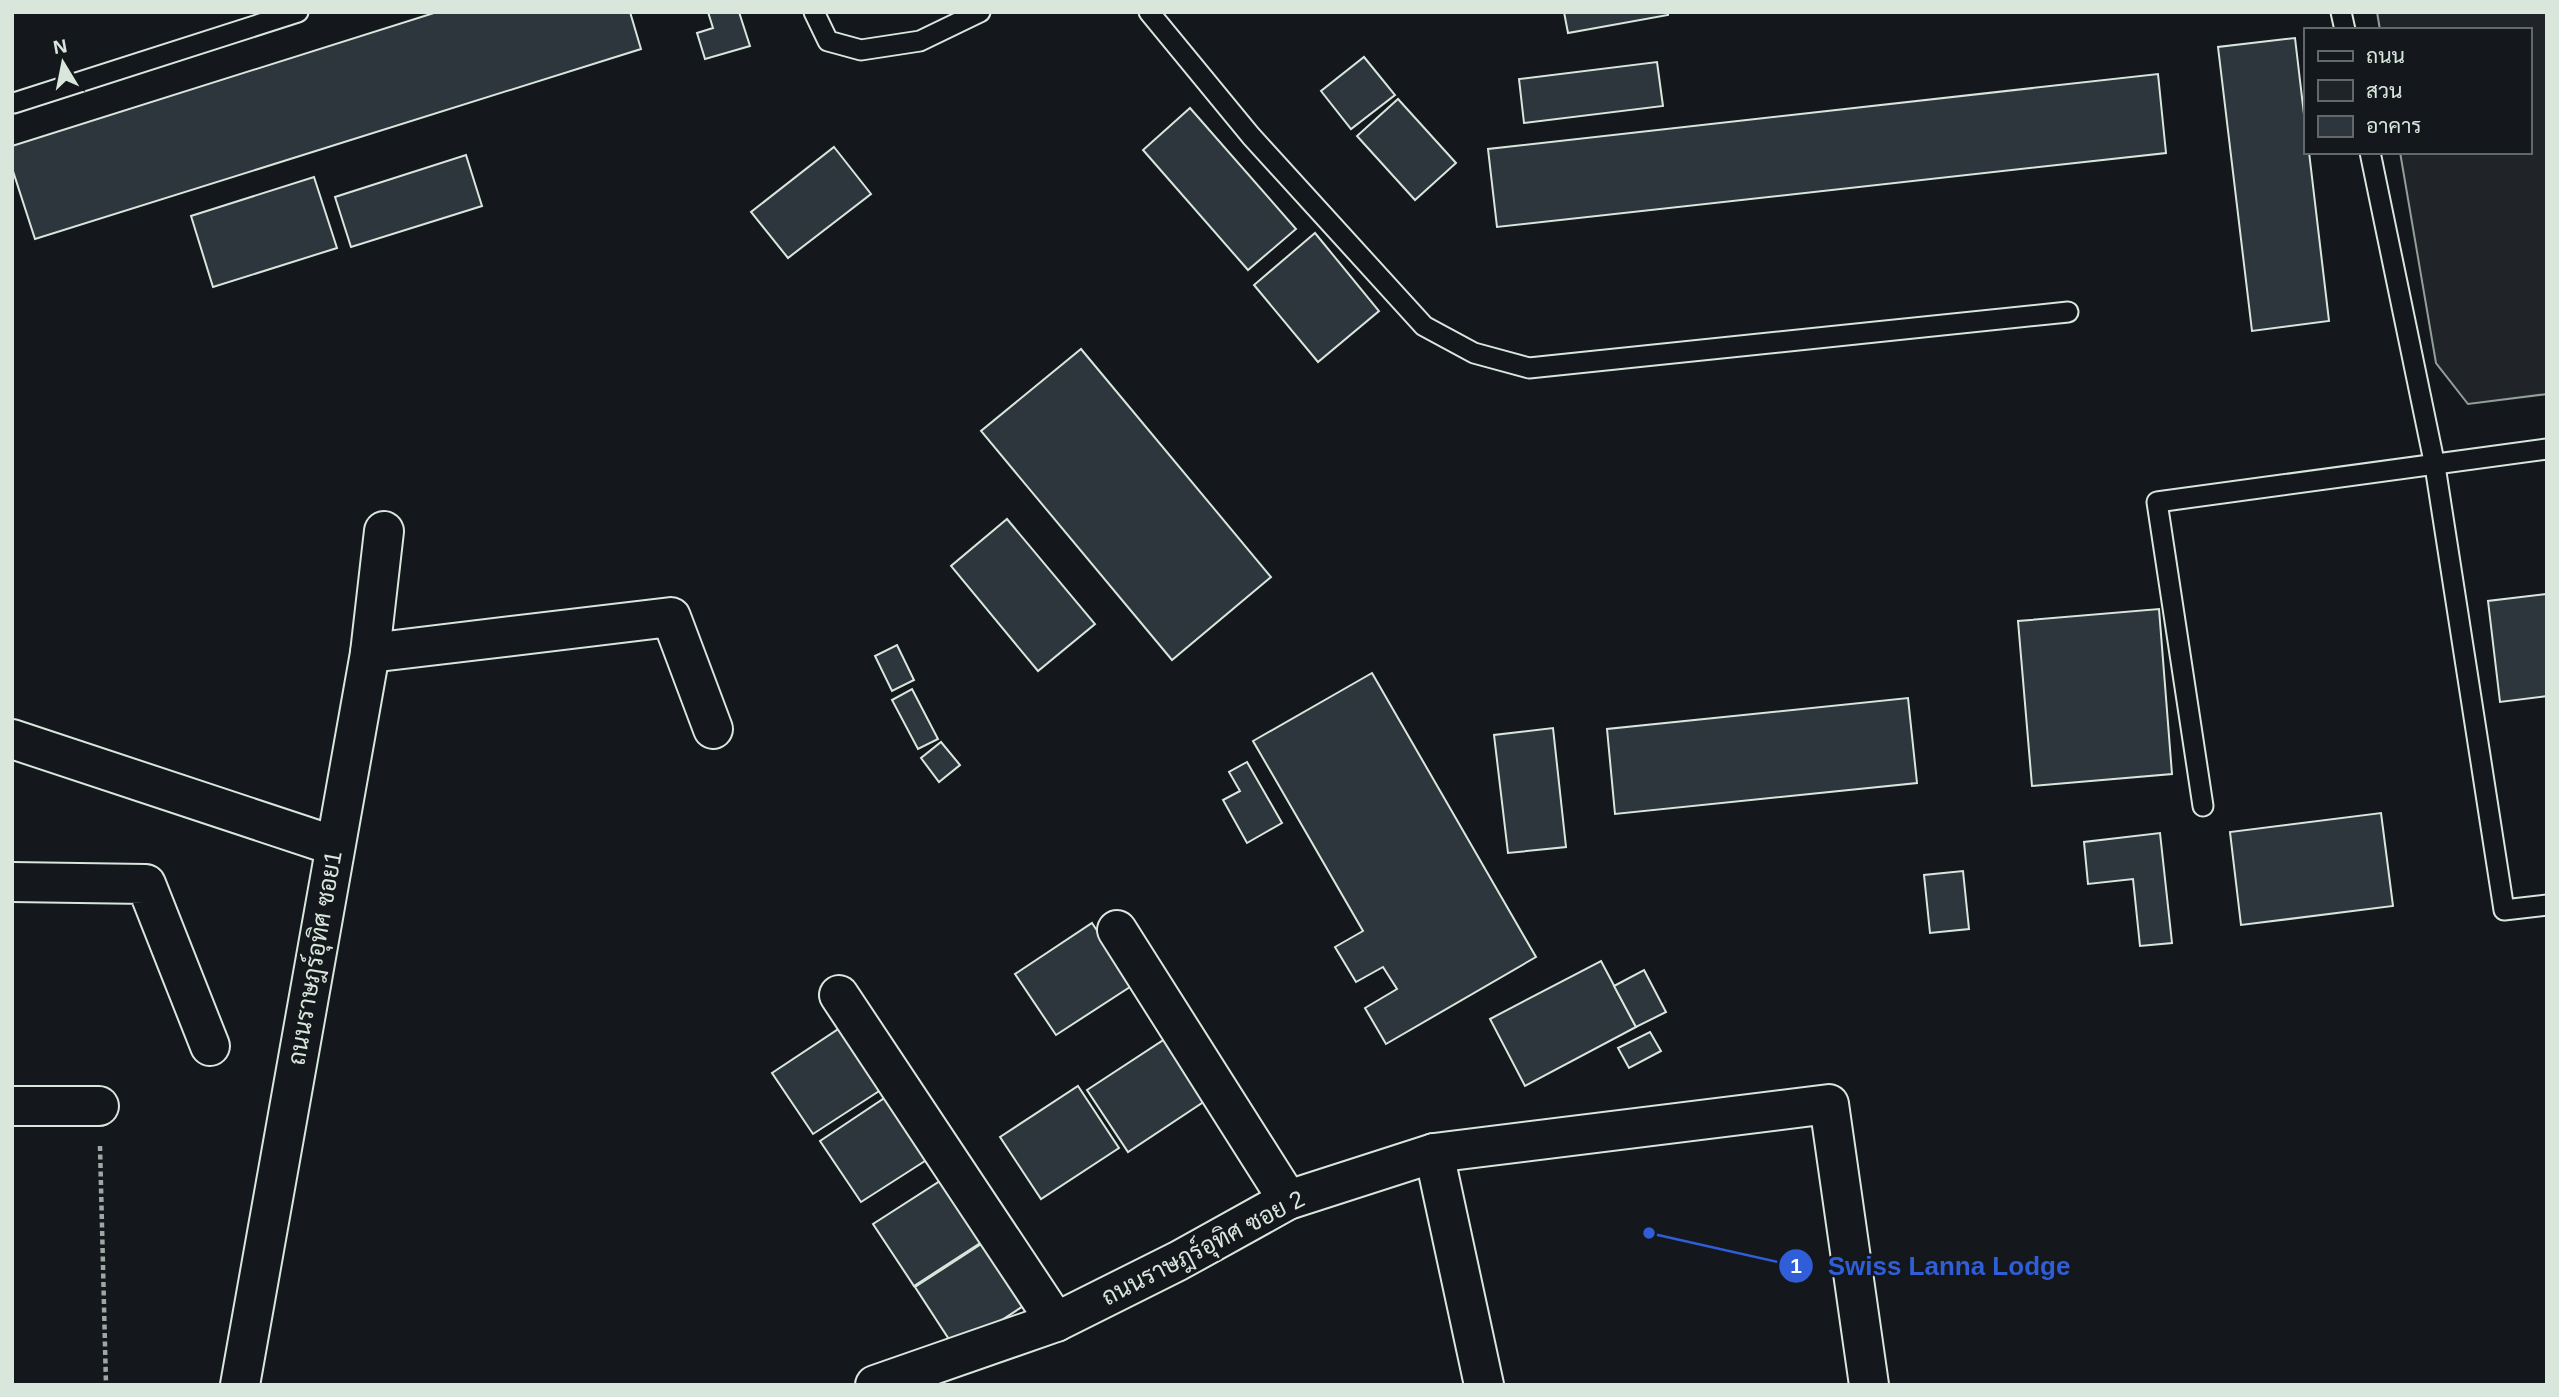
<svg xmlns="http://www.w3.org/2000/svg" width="2559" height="1397" font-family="Helvetica,Sarabun,sans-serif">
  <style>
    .green { fill: #202428; stroke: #939e99; stroke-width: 2 }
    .building { fill: #2c363c; stroke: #d8e6dc; stroke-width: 2 }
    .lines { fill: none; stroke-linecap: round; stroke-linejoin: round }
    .service-casing { stroke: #d8e6dc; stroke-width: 23 }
    .minor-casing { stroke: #d8e6dc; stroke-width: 42 }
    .path { stroke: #9da8a2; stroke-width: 4.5; stroke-dasharray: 5 3.5; stroke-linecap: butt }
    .service { stroke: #14181c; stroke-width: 19 }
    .minor { stroke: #14181c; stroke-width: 38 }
    .labels { text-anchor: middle; stroke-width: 5; stroke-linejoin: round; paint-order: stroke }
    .street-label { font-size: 24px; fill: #d8e6dc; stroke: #14181c }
    .leader { fill: none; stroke: #305dd8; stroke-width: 2.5 }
    .callout-dot { fill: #305dd8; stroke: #14181c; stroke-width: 2.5 }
    .mark-label { font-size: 21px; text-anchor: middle; font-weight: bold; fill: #fff }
    .callout-label { font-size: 26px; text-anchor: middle; font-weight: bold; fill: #305dd8; stroke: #14181c; stroke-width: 5; stroke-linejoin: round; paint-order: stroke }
  </style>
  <rect width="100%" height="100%" fill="#14181c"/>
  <path class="green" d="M2377,12H2547V394L2468,404L2436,363L2400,152H2529V30H2380Z"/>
  <g class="building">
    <path d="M437,12H630L641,49L35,239L12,168V146Z"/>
    <path d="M708,12H739L750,46L705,59L697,33L713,28Z"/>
    <path d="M1564,12H1668V15L1568,33Z"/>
    <path d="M2295,38L2305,123V152H2309L2329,321L2252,331L2218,47Z"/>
    <path d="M1364,57L1395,95L1351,129L1321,91Z"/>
    <path d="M1657,62L1663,106L1524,123L1519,79Z"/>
    <path d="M2158,74L2166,153L1497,227L1488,149Z"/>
    <path d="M1398,99L1456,163L1415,200L1357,136Z"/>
    <path d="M1190,108L1296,229L1248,270L1143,150Z"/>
    <path d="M834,147L871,194L788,258L751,212Z"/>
    <path d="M466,155L482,206L351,247L335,197Z"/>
    <path d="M314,177L337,248L213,287L191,216Z"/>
    <path d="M1315,233L1379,311L1318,362L1254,285Z"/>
    <path d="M1081,349L1271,577L1172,660L981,431Z"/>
    <path d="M1007,519L1095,624L1038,671L951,566Z"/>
    <path d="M2547,594V696L2500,702L2488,601Z"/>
    <path d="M2159,609L2172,774L2032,786L2018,621Z"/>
    <path d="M897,645L914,680L892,691L875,656Z"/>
    <path d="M1372,673L1536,957L1386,1044L1365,1008L1397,989L1383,967L1356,982L1335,947L1363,931L1253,741Z"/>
    <path d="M912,689L938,739L918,749L892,700Z"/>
    <path d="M1908,698L1917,783L1615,814L1607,729Z"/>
    <path d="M1553,728L1566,847L1508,853L1494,735Z"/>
    <path d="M941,742L960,765L939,782L921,758Z"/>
    <path d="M1247,762L1282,823L1247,843L1223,800L1240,791L1229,772Z"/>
    <path d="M2381,813L2393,906L2241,925L2230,832Z"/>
    <path d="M2160,833L2172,943L2140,946L2133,879L2088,884L2084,842Z"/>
    <path d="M1963,871L1969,929L1930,933L1924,875Z"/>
    <path d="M1092,923L1133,985L1056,1035L1015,974Z"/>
    <path d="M1601,961L1636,1027L1525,1086L1490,1019Z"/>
    <path d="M1644,970L1666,1012L1636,1027L1614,986Z"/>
    <path d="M849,1022L890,1084L813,1134L772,1073Z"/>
    <path d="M1650,1032L1661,1051L1629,1068L1618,1048Z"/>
    <path d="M1165,1039L1205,1101L1128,1152L1087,1090Z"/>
    <path d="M1078,1086L1119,1148L1041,1199L1000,1137Z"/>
    <path d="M898,1089L939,1152L861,1202L820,1141Z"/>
    <path d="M951,1174L991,1236L914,1286L873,1224Z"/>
    <path d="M992,1237L1034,1299L956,1350L915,1287Z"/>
  </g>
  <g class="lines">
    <defs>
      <g id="service">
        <path d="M814,12L828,41L861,50L920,41L980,12"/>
        <path d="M1149,12L1251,136L1424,326L1474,353L1529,368L2068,312"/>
        <path d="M2341,12L2345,30"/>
        <path d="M14,103L298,12"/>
        <path d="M2370,152L2435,466L2504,910L2547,905"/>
        <path d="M2203,806L2157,502L2547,449"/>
      </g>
      <g id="minor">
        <path d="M370,653L671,617L713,729"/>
        <path d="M12,739L335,846"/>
        <path d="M12,882L146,884L210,1046"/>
        <path d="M1117,930L1288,1200"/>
        <path d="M839,995L1056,1322"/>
        <path d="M12,1106H99"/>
        <path d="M1434,1153L1484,1385"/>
        <path d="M240,1385L370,653L384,531"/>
        <path d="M875,1385L1056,1322L1178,1261L1288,1200L1434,1153L1829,1104L1869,1385"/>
      </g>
    </defs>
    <use href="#service" class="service-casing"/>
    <use href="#minor" class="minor-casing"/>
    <path class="path" d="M100,1146L106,1385"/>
    <use href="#service" class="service"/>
    <use href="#minor" class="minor"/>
  </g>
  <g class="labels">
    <g class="street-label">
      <text transform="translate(315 958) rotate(-80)" y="8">ถนนราษฎร์อุทิศ ซอย1</text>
      <text transform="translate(1203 1248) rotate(-27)" y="8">ถนนราษฎร์อุทิศ ซอย 2</text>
    </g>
  </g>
  <path class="leader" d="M1649 1233L1796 1266"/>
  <g class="callout-dot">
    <circle cx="1649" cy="1233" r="7"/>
    <circle cx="1796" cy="1266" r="18"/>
  </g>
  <g class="mark-label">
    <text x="1796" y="1273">1</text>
  </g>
  <g class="callout-label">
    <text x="1949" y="1275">Swiss Lanna Lodge</text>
  </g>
  <rect width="2559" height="1397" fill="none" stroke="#d8e6dc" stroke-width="28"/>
  <rect x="2304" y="28" width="228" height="126" fill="#14181c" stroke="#626a69" stroke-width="2"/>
  <rect x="2318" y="51" width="35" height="10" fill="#14181c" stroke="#626a69" stroke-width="2"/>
  <text x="2366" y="63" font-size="21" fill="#d8e6dc">ถนน</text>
  <rect x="2318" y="80" width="35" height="21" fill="#202428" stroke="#626a69" stroke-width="2"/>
  <text x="2366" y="98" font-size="21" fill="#d8e6dc">สวน</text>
  <rect x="2318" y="116" width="35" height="21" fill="#2c363c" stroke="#626a69" stroke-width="2"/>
  <text x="2366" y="133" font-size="21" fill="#d8e6dc">อาคาร</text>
  <g transform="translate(63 63) rotate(350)" stroke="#14181c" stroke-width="5" paint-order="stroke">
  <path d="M0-5L12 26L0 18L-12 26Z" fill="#d8e6dc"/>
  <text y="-10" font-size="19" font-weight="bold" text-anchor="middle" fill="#d8e6dc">N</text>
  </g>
</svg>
